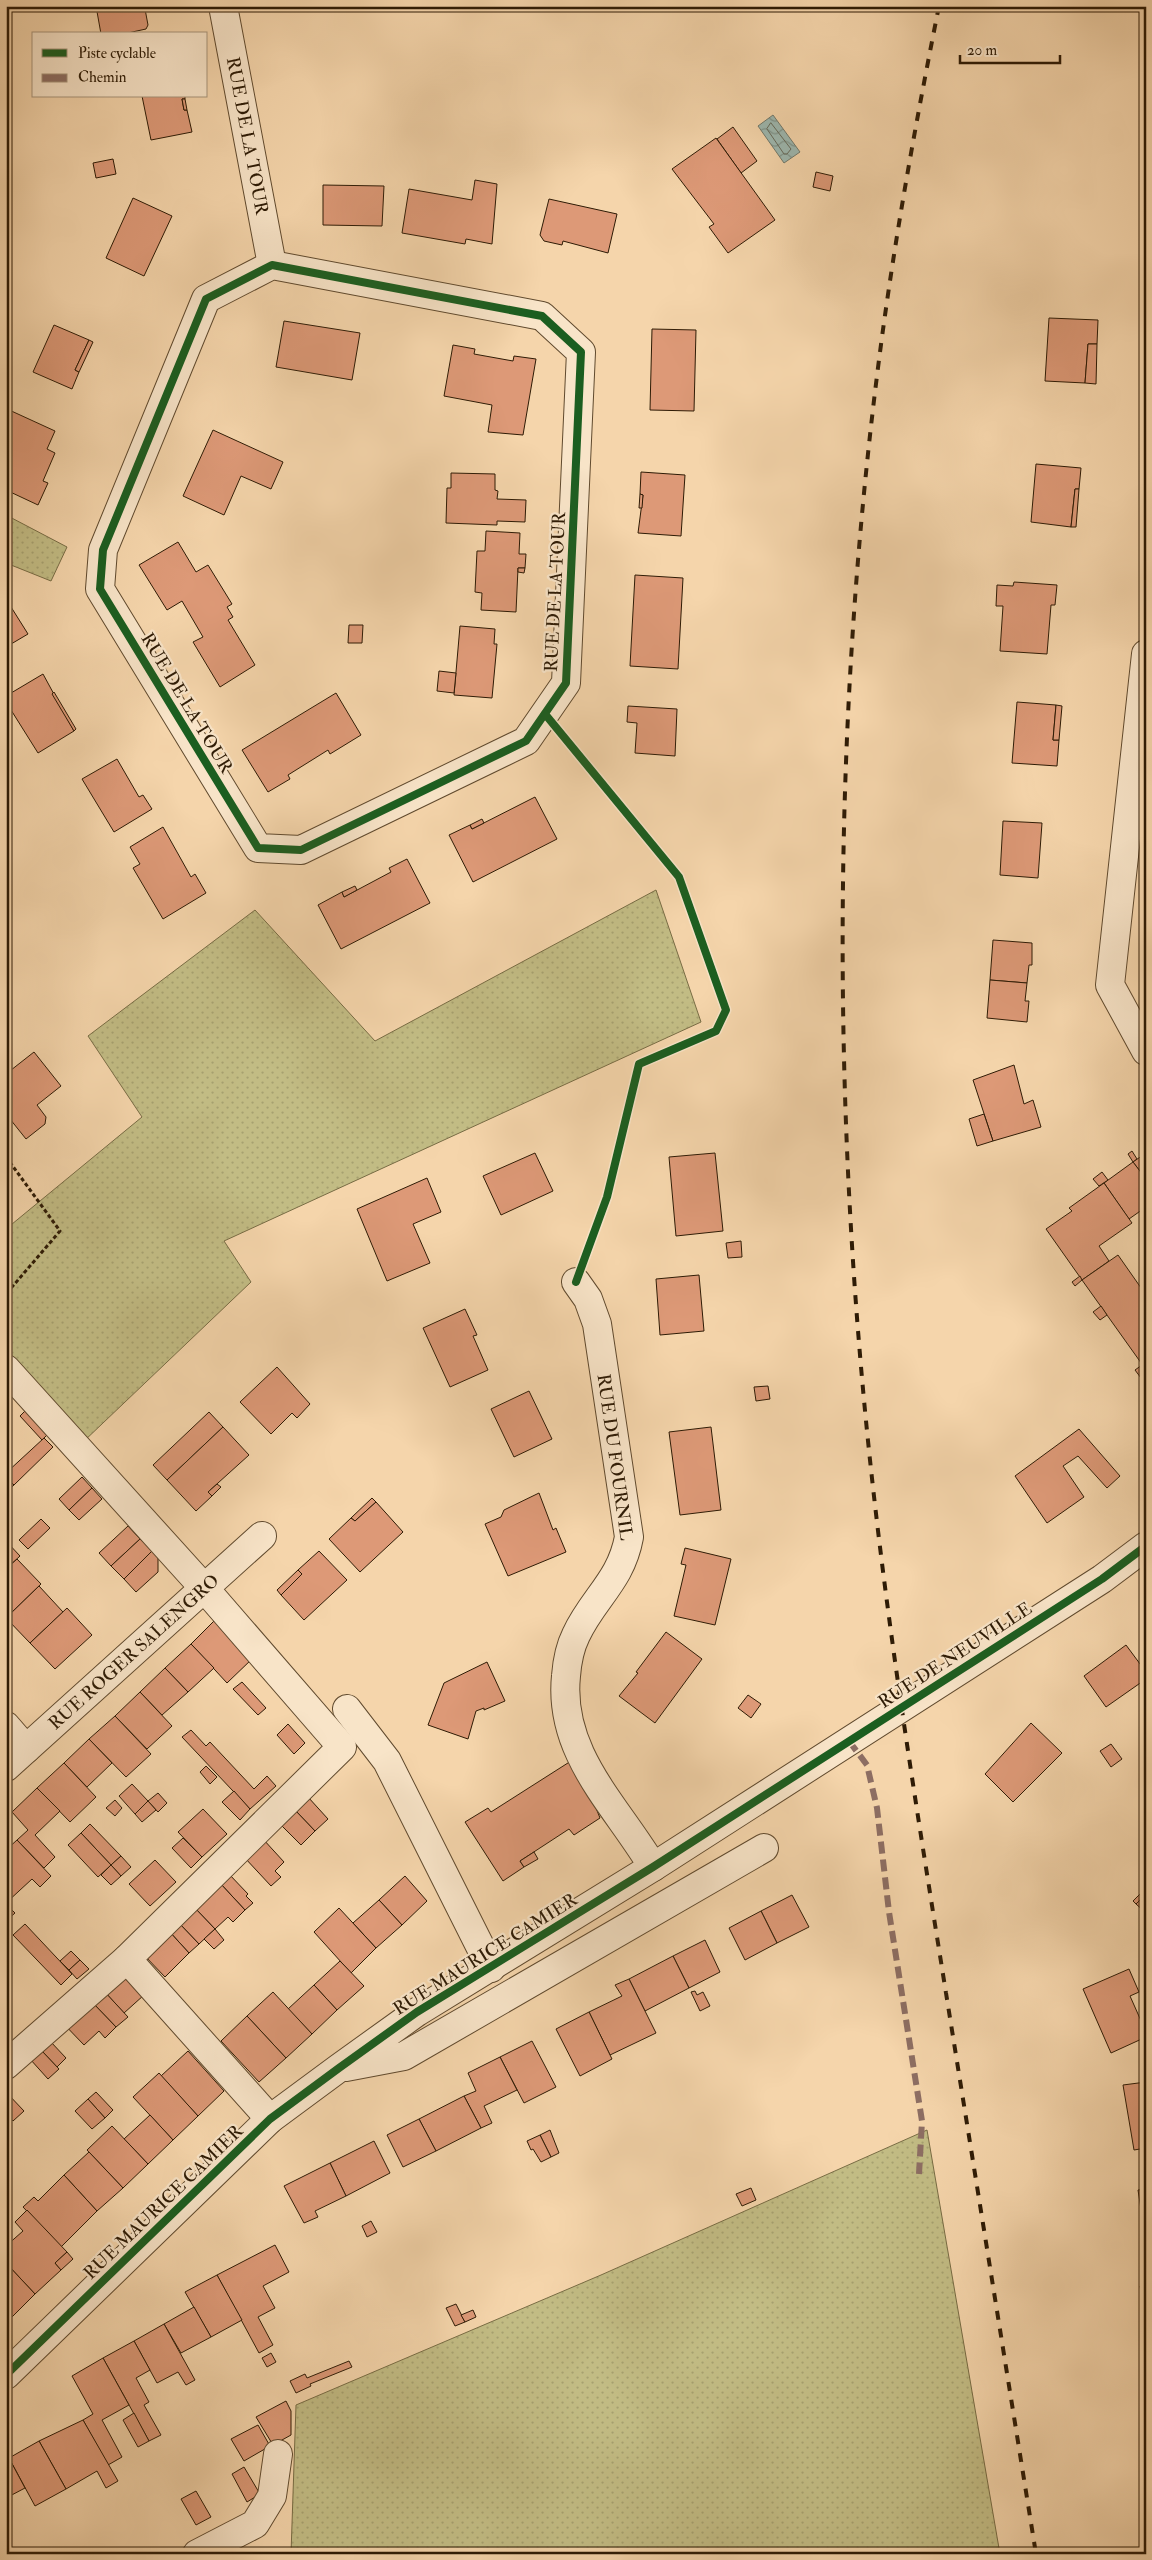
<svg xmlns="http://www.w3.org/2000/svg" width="1152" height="2560" font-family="'IM FELL Double Pica',serif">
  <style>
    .grass { fill: url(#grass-dots); stroke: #786c44 }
    .water { fill: url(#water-waves); stroke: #71796c }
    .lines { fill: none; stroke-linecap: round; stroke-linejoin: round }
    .shore { stroke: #666a5a; stroke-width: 1 }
    .building { fill: #d97; stroke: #2e1b05 }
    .minor-casing { stroke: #604a2e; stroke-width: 30 }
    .path { stroke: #2e1b05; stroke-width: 3; stroke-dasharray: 4 2.5; stroke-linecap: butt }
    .minor { stroke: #f8e4c8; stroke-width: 28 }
    .rail { stroke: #2e1b05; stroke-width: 4; stroke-dasharray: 9 9; stroke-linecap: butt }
    .quiet { stroke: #8d6e63; stroke-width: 6; stroke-dasharray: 12 6; stroke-linecap: butt }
    .cycleway-casing { stroke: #f8e4c8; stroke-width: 11 }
    .cycleway { stroke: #1b5e20; stroke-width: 8 }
    .labels { text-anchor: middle; stroke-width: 4.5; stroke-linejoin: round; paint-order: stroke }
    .street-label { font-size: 18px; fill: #2e1b05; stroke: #f8e4c8 }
  </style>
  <defs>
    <pattern id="grass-dots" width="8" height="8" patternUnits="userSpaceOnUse" patternTransform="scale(1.25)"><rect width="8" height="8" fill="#c2bc84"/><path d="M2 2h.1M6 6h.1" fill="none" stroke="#a7a170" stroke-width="1.8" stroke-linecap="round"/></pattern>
    <pattern id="water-waves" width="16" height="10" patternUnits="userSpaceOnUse" patternTransform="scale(1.25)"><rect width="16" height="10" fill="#9db8b0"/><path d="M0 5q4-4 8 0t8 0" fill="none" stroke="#80958d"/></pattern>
  </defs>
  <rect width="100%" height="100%" fill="#f5d5ab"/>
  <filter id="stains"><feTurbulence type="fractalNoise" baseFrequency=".004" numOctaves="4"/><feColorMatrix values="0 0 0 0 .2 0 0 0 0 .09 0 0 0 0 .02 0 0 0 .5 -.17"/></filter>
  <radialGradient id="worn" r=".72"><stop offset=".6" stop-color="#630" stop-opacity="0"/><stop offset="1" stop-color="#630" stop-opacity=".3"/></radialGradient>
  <g class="grass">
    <path d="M6,515L67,547L51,581L6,563Z"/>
    <path d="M656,890L701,1022L224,1241L251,1282L82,1443L6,1359V1229L142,1117L88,1036L255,910L375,1041Z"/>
    <path d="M927,2130L1000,2554H291L296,2405L601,2275Z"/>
  </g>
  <path class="water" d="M773,115L800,152L784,163L758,126Z"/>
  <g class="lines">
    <path class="shore" d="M771,123L791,149L787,154H784L767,129Z"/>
  </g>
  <g class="building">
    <path d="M96,6H141L145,9L148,25L146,29L123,34H101Z"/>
    <path d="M142,96H185V99H182L184,110H187L192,132L151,140Z"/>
    <path d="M182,99H185L187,110H184Z"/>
    <path d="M733,127L757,161L741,173L717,139Z"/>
    <path d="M716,138L775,220L728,253L709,227L714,224L672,169Z"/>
    <path d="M113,159L116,174L96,178L93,163Z"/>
    <path d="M816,172L833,176L830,191L813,187Z"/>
    <path d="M475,180L497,184L492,244L466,239L465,244L402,233L409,189L472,200Z"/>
    <path d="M323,185L384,186L382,226L323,225Z"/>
    <path d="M133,198L172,216L144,276L106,258Z"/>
    <path d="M549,199L617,214L608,253L563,241L562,245L544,241L540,235Z"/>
    <path d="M1049,318L1098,320L1097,344H1088L1085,383L1045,381Z"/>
    <path d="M284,321L360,333L352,380L276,367Z"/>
    <path d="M54,325L89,340L75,370L79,372L72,389L33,372Z"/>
    <path d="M652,329L696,330L694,411L650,410Z"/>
    <path d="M89,340L93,342L79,372L75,370Z"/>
    <path d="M1088,344H1097L1096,384L1085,383Z"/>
    <path d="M453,345L475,349L474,354L513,361L514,356L536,359L523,435L488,432L492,405L444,396Z"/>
    <path d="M7,409L55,431L47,449L55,453L43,481L48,483L38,505L6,490Z"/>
    <path d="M213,430L283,462L271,489L241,476L224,515L183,496Z"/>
    <path d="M1036,464L1081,468L1079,489H1075L1071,527L1031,522Z"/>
    <path d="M641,472L685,475L681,536L638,533L643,495L640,494Z"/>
    <path d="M451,473L495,474V490L498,491L497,499L526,500L525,522L497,521V525L446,523L447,488H451Z"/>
    <path d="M1075,489H1079L1076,527H1071Z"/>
    <path d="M640,494L643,495L642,508H639Z"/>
    <path d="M486,531L520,533L519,554H526L525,568H518L516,612L481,610L482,593L475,592L477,551H485Z"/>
    <path d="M178,542L196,572L208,565L232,604L227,607L233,617L228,620L255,665L220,687L193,642L203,637L182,601L167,610L139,565Z"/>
    <path d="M518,568H525L524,573L518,572Z"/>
    <path d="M635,575L683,578L678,669L630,666Z"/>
    <path d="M1014,582L1057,585L1055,605H1051L1047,654L1000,651L1003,606H996L997,585L1013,586Z"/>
    <path d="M6,599L28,634L6,647Z"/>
    <path d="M349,625H363L362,643H348Z"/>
    <path d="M460,626L495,629L494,644H497L492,698L454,695Z"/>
    <path d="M439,671L456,673L454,693L437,691Z"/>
    <path d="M43,674L74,731L38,753L6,702V696Z"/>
    <path d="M54,692L76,729L74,731L52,694Z"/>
    <path d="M336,693L361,735L330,754L328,750L288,775L290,779L268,792L242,750Z"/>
    <path d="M1017,702L1056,705L1053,740H1059L1057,766L1012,763Z"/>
    <path d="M1056,705L1062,706L1059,740H1053Z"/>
    <path d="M628,706L677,709L675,756L635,753L637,723L627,722Z"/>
    <path d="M117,759L139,797L143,795L152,809L114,832L82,779Z"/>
    <path d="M535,797L557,839L473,882L449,835L470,825L472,829Z"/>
    <path d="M482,819L484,823L472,829L470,825Z"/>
    <path d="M1003,821L1042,823L1038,878L1000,875Z"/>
    <path d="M163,827L191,877L195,874L206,893L163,919L133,868L140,864L130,847Z"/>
    <path d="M407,859L430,903L341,949L318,905L342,892L344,897L391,872L389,868Z"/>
    <path d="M355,886L357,890L344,897L342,892Z"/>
    <path d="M993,940L1032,943V965H1029L1027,983L990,980Z"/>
    <path d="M990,980L1027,983L1025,1001H1029L1027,1022L987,1018Z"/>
    <path d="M34,1052L61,1086L37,1105L46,1117L45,1124L26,1139L6,1114V1074Z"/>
    <path d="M1014,1065L1024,1104L1033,1100L1041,1127L993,1141L973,1080Z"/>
    <path d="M984,1114L993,1141L977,1146L969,1119Z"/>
    <path d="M1132,1151L1137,1159L1133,1162L1128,1154Z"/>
    <path d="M535,1153L553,1191L501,1215L483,1176Z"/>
    <path d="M715,1153L723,1231L676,1236L669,1157Z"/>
    <path d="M1146,1153V1179L1133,1162Z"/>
    <path d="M1133,1162L1146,1179V1207L1129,1219L1104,1183Z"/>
    <path d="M1102,1172L1108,1180L1099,1186L1093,1179Z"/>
    <path d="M427,1178L441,1212L413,1224L430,1263L387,1281L357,1209Z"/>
    <path d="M1104,1183L1132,1223L1099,1246L1109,1261L1082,1280L1046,1229L1072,1211L1069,1208Z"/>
    <path d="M741,1241L742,1257L728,1258L726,1243Z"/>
    <path d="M1118,1255L1146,1295L1144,1367L1082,1280Z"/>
    <path d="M699,1275L704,1331L660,1335L656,1279Z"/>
    <path d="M1080,1276L1082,1280L1075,1286L1072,1282Z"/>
    <path d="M1101,1306L1107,1315L1100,1320L1093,1312Z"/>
    <path d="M465,1309L477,1335L473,1336L488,1370L450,1387L423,1328Z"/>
    <path d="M1142,1365L1146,1375L1141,1378L1135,1370Z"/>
    <path d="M277,1367L310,1404L297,1418L292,1413L271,1434L240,1402Z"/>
    <path d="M768,1386L770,1399L756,1401L754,1387Z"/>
    <path d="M529,1391L552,1439L514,1457L491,1409Z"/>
    <path d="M30,1406L52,1430L42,1440L20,1416Z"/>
    <path d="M209,1412L223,1427L167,1480L153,1465Z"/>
    <path d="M223,1427L249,1455L208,1492L212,1496L196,1511L167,1480Z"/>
    <path d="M711,1427L721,1510L680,1515L669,1432Z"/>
    <path d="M1079,1429L1120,1476L1107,1488L1078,1456L1063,1466L1084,1497L1047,1523L1015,1476Z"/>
    <path d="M44,1438L53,1447L14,1485L6,1477V1473Z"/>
    <path d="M6,1477L14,1485L6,1492Z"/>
    <path d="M82,1477L92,1488L69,1510L59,1499Z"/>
    <path d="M217,1484L221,1487L212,1496L208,1492Z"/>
    <path d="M92,1488L102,1499L79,1520L69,1510Z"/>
    <path d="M539,1493L553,1530L556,1528L566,1552L508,1576L485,1524L501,1517L504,1510Z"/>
    <path d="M372,1498L376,1502L355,1521L351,1518Z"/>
    <path d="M376,1502L403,1532L360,1572L329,1539L351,1518L355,1521Z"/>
    <path d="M41,1519L50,1528L28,1549L19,1540Z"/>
    <path d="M128,1526L140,1539L111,1566L99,1553Z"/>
    <path d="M140,1539L152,1551L124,1579L111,1566Z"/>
    <path d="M6,1541L20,1556L6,1569Z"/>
    <path d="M685,1548L731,1559L715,1625L674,1616L686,1565L681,1564Z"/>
    <path d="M152,1551L158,1558V1572L136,1592L124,1579Z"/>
    <path d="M319,1551L347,1580L304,1620L281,1595L302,1574L298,1570Z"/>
    <path d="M17,1559L41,1584L6,1618V1569Z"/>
    <path d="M298,1570L302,1574L281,1595L277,1590Z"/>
    <path d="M39,1586L63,1612L30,1643L6,1618Z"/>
    <path d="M67,1608L92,1635L55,1669L30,1643Z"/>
    <path d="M216,1619L253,1658L227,1683L191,1644Z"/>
    <path d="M666,1632L702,1659L655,1723L619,1696L638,1673L636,1672Z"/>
    <path d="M191,1644L214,1668L188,1692L165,1668Z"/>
    <path d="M1126,1645L1146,1672V1679L1106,1707L1084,1676Z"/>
    <path d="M487,1662L505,1701L484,1710V1708L476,1711L468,1739L428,1725L444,1683Z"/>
    <path d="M165,1668L188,1692L162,1715L140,1692Z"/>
    <path d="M242,1682L266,1708L258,1715L233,1689Z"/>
    <path d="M140,1692L172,1726L147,1749L115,1716Z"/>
    <path d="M748,1695L761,1704L751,1718L738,1708Z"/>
    <path d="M115,1716L151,1754L126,1777L89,1739Z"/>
    <path d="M1031,1723L1062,1753L1013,1802L985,1774Z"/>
    <path d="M288,1724L305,1743L294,1754L277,1735Z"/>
    <path d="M191,1730L206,1746L210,1742L254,1789L267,1776L276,1786L250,1809L182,1737Z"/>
    <path d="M89,1739L112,1763L87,1787L64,1763Z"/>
    <path d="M1111,1744L1122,1759L1111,1767L1100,1751Z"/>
    <path d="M571,1761L588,1788L600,1818L574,1835L569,1829L520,1861L524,1867L503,1881L465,1822L488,1808L491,1812Z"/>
    <path d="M64,1763L96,1797L70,1822L37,1788Z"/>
    <path d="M206,1766L217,1777L210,1784L200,1772Z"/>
    <path d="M132,1784L148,1801L135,1814L119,1796Z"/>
    <path d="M37,1788L60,1811L35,1835L55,1857L44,1868L17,1840L28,1830L12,1812Z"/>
    <path d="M234,1791L250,1809L240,1820L222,1802Z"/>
    <path d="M158,1793L167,1803L158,1812L148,1801Z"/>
    <path d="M308,1797L328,1819L315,1831L294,1809Z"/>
    <path d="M115,1800L122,1808L115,1816L106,1808Z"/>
    <path d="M148,1801L156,1810L142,1822L135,1814Z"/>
    <path d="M203,1809L227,1834L202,1857L178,1832Z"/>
    <path d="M294,1809L315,1831L301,1845L279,1823Z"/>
    <path d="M90,1824L121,1856L111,1865L81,1833Z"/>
    <path d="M81,1833L111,1865L98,1877L68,1845Z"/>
    <path d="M183,1838L202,1857L191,1868L172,1848Z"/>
    <path d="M263,1839L284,1862L275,1871L281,1877L271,1886L244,1857Z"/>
    <path d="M17,1840L51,1876L40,1887L32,1879L6,1903V1850Z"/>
    <path d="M534,1852L538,1859L524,1867L520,1861Z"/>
    <path d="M121,1856L131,1867L121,1876L111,1865Z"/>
    <path d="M155,1860L176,1882L150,1906L129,1884Z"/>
    <path d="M111,1865L121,1876L111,1885L101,1875Z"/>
    <path d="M228,1873L248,1894L246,1896L253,1903L245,1910L219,1882Z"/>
    <path d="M405,1876L427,1901L402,1925L379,1900Z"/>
    <path d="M219,1882L245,1910L233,1922L228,1917L215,1929L193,1906Z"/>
    <path d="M1146,1888V1894L1136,1904L1133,1901Z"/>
    <path d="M1146,1894V1913L1136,1904Z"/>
    <path d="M792,1895L809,1927L777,1943L761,1911Z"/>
    <path d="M379,1900L402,1925L376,1948L353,1923Z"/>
    <path d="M6,1904L15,1913L6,1921Z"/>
    <path d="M193,1906L215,1929L199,1944L177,1921Z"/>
    <path d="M339,1908L376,1948L351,1973L314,1932Z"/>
    <path d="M761,1911L777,1943L745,1960L729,1928Z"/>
    <path d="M177,1921L199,1944L189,1953L168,1930Z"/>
    <path d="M25,1924L72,1974L61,1985L13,1935Z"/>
    <path d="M215,1929L224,1940L214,1949L204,1939Z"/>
    <path d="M168,1930L189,1953L165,1977L143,1954Z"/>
    <path d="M705,1940L720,1972L689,1988L673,1956Z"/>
    <path d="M71,1951L80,1960L69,1970L60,1961Z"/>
    <path d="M673,1956L689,1988L645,2011L629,1979Z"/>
    <path d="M80,1960L89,1969L77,1979L69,1970Z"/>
    <path d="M340,1961L364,1986L337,2010L314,1985Z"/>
    <path d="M1129,1969L1139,1992L1130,1996L1146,2032V2037L1111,2053L1083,1989Z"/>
    <path d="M118,1977L131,1981L144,1995L124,2013L103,1990Z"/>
    <path d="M629,1979L656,2033L610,2055L589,2012L622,1996L615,1985Z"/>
    <path d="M314,1985L337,2010L312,2034L288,2009Z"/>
    <path d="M103,1990L128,2017L116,2027L91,2001Z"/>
    <path d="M695,1991L697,1995L703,1992L710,2006L700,2011L691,1992Z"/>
    <path d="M273,1992L312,2034L286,2058L247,2016Z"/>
    <path d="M91,2001L116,2027L105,2038L99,2031L84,2045L60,2020Z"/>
    <path d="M589,2012L612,2059L580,2076L556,2029Z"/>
    <path d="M247,2016L286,2058L259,2082L221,2041Z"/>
    <path d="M50,2041L66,2058L57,2067L41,2050Z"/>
    <path d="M532,2041L556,2087L524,2103L500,2057Z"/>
    <path d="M41,2050L59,2069L48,2079L30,2059Z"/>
    <path d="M188,2051L224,2091L198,2116L161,2076Z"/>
    <path d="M500,2057L517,2090L484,2106L492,2123L481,2128L464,2096L476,2091L468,2073Z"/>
    <path d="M159,2073L198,2116L173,2140L133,2097Z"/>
    <path d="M1146,2082V2148L1134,2150L1123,2085Z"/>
    <path d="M6,2092L24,2111L13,2121L6,2114Z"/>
    <path d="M96,2092L113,2110L105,2118L88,2099Z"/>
    <path d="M464,2096L481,2128L436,2151L419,2119Z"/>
    <path d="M88,2099L105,2118L92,2129L75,2111Z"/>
    <path d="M150,2115L173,2140L148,2164L124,2139Z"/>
    <path d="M419,2119L436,2151L403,2167L387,2135Z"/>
    <path d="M112,2126L148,2164L123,2188L87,2150Z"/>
    <path d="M550,2130L559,2153L551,2157L540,2135Z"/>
    <path d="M540,2135L551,2157L541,2162L533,2149L531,2150L527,2141Z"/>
    <path d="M374,2141L390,2173L346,2196L330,2163Z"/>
    <path d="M89,2152L123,2188L97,2211L64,2175Z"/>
    <path d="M330,2163L346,2196L315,2211L318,2217L304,2223L284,2186Z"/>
    <path d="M64,2175L97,2211L61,2247L23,2207L34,2197L38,2201Z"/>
    <path d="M751,2188L756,2200L742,2206L736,2194Z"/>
    <path d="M1146,2189V2242L1138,2190Z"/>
    <path d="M27,2210L67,2252L55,2263L61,2270L35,2294L6,2263V2246L23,2231L15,2222Z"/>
    <path d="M371,2221L377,2232L367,2237L362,2226Z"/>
    <path d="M275,2245L289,2272L263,2286L275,2308L258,2317L273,2345L259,2353L217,2275Z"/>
    <path d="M67,2252L73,2259L61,2270L55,2263Z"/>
    <path d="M6,2263L35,2294L11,2318L6,2313Z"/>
    <path d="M217,2275L242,2320L211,2337L185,2292Z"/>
    <path d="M1146,2285V2321L1140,2286Z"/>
    <path d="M456,2304L465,2322L455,2326L446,2308Z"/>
    <path d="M194,2307L211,2337L181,2353L164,2324Z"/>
    <path d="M473,2310L476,2317L465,2322L461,2315Z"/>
    <path d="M164,2324L195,2380L186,2385L178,2372L157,2383L134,2341Z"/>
    <path d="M134,2341L150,2370L136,2378L149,2402L144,2405L161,2435L149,2441L103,2358Z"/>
    <path d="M271,2353L276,2362L267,2367L262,2358Z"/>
    <path d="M103,2358L129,2405L102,2420L122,2457L108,2465L83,2420L93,2414L72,2376Z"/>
    <path d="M349,2361L352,2367L310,2384L311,2386L296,2393L290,2381L305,2374L307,2378Z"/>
    <path d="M286,2401L291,2411V2435L273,2445L256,2417Z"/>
    <path d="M134,2413L149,2441L138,2447L123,2420Z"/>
    <path d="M83,2420L118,2481L106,2488L97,2471L66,2489L39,2441Z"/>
    <path d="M258,2425L270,2446L244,2461L231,2439Z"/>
    <path d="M39,2441L66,2489L35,2506L9,2458Z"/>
    <path d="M9,2458L25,2488L6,2498V2460Z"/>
    <path d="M244,2467L260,2494L247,2502L232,2474Z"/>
    <path d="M196,2491L211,2517L196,2525L181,2499Z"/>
  </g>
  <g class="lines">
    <defs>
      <g id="minor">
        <path id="s1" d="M223,6L272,265"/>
        <path d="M272,265L542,316L581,352L566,683L526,741L301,850L258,848L100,589L103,550L206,299Z"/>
        <path d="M1146,654L1110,985L1146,1051"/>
        <path d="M576,1282L588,1299L597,1324L629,1537C621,1581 593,1598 576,1635C570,1647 567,1663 566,1676C558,1753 616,1805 653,1867"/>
        <path d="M6,1369L205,1589L342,1747L127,1959L6,2065"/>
        <path d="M347,1709L387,1761L491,1968"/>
        <path d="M6,1726L26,1749"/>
        <path id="s2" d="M6,1767L262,1536"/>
        <path d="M127,1959L270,2119"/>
        <path d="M346,2067L404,2056L764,1848"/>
        <path d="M6,2375L270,2119L339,2068L417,2012L653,1867L1102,1579L1146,1546"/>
        <path d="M197,2554L255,2524L272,2496L278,2454"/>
      </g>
    </defs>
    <use href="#minor" class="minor-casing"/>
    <g class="path">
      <path d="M564,737L679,877L726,1010L716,1031L639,1064L607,1197L587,1254"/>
      <path d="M6,1157L60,1231L6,1294"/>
    </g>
    <use href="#minor" class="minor"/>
    <path class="rail" d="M939,6C917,116 897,226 882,337C834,695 831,1071 867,1431C886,1620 916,1806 946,1993C976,2180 1006,2367 1036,2554"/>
    <path class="quiet" d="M849,1741L867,1765L877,1808L889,1912L922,2121L919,2174"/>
    <defs>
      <g id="cycleway">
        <path d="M272,265L542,316L581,352L566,683L526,741L301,850L258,848L100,589L103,550L206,299Z"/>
        <path d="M545,714L679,877L726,1010L716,1031L639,1064L607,1197L576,1282"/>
        <path d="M6,2375L270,2119L339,2068L417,2012L653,1867L1102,1579L1146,1546"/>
      </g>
    </defs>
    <use href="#cycleway" class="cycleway-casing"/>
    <use href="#cycleway" class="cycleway"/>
  </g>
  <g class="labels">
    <g class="street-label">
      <text dy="6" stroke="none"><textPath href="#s1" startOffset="132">RUE DE LA TOUR</textPath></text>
      <text transform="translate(555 592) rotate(-87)" y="6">RUE DE LA TOUR</text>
      <text transform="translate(187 703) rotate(59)" y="6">RUE DE LA TOUR</text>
      <text transform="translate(615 1457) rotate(82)" y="6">RUE DU FOURNIL</text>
      <text dy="6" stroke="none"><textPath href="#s2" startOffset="172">RUE ROGER SALENGRO</textPath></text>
      <text transform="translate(955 1655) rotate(-33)" y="6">RUE DE NEUVILLE</text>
      <text transform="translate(485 1954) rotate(-32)" y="6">RUE MAURICE CAMIER</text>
      <text transform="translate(163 2202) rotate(-44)" y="6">RUE MAURICE CAMIER</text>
    </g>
  </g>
  <rect width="1152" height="2560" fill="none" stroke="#f5d5ab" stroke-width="25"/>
  <rect x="8" y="8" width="1137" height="2545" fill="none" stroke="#2e1b05" stroke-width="2.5"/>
  <rect x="12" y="12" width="1127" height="2535" fill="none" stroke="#2e1b05"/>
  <rect x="32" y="32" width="175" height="65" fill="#f8e4c8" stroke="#a7947a"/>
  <rect x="42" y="49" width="25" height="8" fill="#1b5e20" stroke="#a7947a"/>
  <text x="78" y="58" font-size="15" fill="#2e1b05">Piste cyclable</text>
  <rect x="42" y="74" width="25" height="8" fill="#8d6e63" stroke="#a7947a"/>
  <text x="78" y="82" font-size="15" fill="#2e1b05">Chemin</text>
  <path d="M960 55v8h100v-8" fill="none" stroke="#2e1b05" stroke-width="2.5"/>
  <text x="967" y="55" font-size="15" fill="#2e1b05" stroke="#f8e4c8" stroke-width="4" paint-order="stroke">20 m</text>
  <rect width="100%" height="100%" filter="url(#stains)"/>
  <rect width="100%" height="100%" fill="url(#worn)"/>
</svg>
